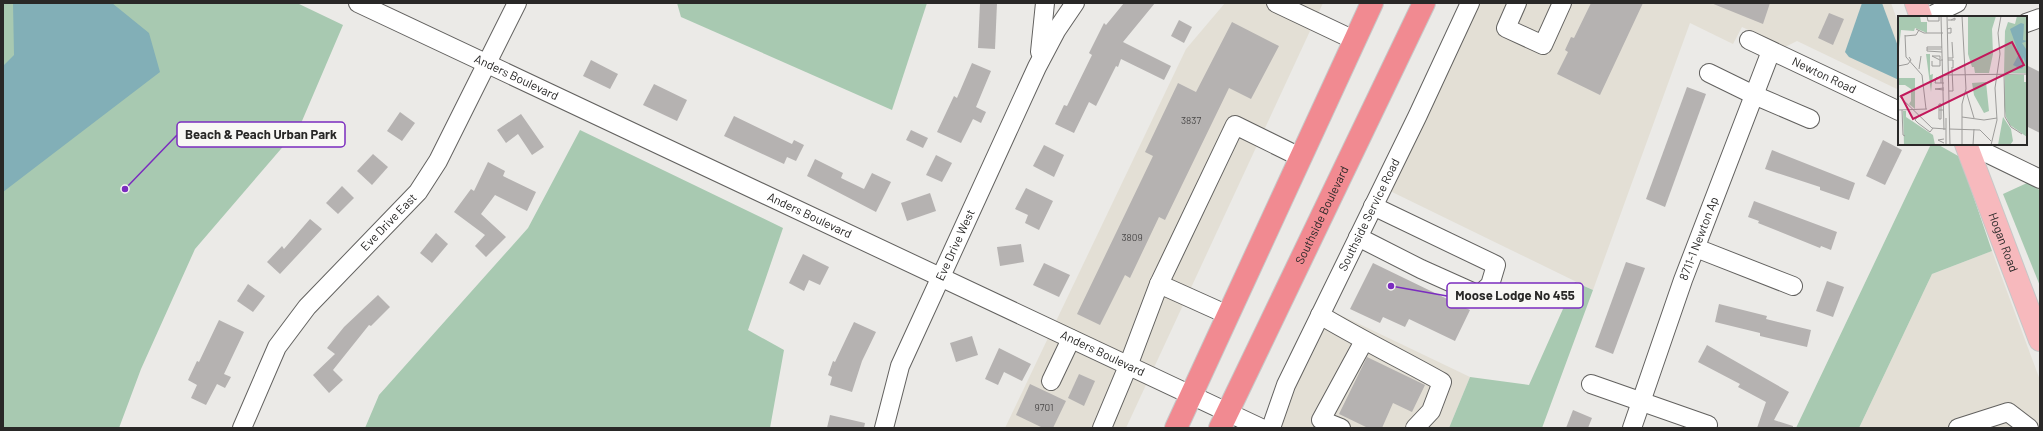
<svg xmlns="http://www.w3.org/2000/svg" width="2043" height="431" font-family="Barlow,sans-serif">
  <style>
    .built { fill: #e3dfd5 }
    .green { fill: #a8c9b1 }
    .water { fill: #82afb7 }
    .building { fill: #b5b2b1 }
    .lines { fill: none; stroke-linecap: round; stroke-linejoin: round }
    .minor-casing { stroke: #62615f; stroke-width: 20 }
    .major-casing { stroke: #c7c7c7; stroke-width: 24 }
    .highway-casing { stroke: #c7c7c7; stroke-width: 24 }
    .minor { stroke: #fff; stroke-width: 18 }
    .major { stroke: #f7b9bd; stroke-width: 22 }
    .highway { stroke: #f18a91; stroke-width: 22 }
    .labels { text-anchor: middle; stroke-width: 3; stroke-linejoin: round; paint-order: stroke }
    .number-label { font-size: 10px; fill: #4c4a4a }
    .street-label { font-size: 12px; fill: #292827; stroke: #f8f7f4 }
    .inset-road { fill: none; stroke: #9d9c9a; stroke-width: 1 }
    .view { fill: #c2185b; fill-opacity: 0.15; stroke: #c2185b; stroke-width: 2 }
    .inset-edge { fill: none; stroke: #292827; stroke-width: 2 }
    .leader { fill: none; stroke: #7b2cbf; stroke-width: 1.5 }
    .callout-dot { fill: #7b2cbf; stroke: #f8f7f4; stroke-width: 1.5 }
    .callout { fill: #f8f7f4; stroke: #7b2cbf; stroke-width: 1.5 }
    .callout-label { font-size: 13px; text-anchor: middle; font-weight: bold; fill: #292827 }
  </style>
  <rect width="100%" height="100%" fill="#ebeae7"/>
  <g class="built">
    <path d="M1225,3H1323L1126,428H1005L1186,49Z"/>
    <path d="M1479,3H1891L1899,25V90L1797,41L1785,47L1742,27L1733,44L1690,23L1593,290L1388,190Z"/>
    <path d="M1992,251L2040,380V428H1859L1932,274Z"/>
    <path d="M1330,310L1470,377L1449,428H1280L1291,391Z"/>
  </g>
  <g class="green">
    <path d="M3,3H297L343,25L299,128L195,249L141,369L119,428H3Z"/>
    <path d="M677,3H927L892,110L681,17Z"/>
    <path d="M580,130L783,228L748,330L784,350L770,428H365L379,395L528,228Z"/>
    <path d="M1931,144H1937L1960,157L1992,251L1932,274L1859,428H1796Z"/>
    <path d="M2027,183L2040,190V286L2003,194Z"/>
    <path d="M1575,282L1593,290L1542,428H1449L1470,377L1529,385Z"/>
  </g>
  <g class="water">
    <path d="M13,3H112L149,33L160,72L3,192V66L14,55Z"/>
    <path d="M1862,3H1882L1899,49V80L1849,57L1845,52Z"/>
  </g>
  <g class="building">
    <path d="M980,3H997L995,49L978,48Z"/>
    <path d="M1124,3H1155L1123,42L1171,66L1164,80L1121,59L1118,67L1116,66L1096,106L1089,102L1074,133L1055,124L1064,105L1067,106L1092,55L1089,53L1104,23L1106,25Z"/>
    <path d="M1591,3H1643L1600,95L1557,74L1568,52L1565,50L1571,37L1574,38Z"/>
    <path d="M1711,3H1770L1763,24Z"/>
    <path d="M1829,13L1844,19L1833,45L1818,38Z"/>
    <path d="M1179,20L1192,27L1184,43L1171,36Z"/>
    <path d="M1232,22L1279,46L1251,99L1229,88L1165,220L1159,217L1130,278L1125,275L1100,325L1077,314L1153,156L1145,152L1178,83L1196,92Z"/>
    <path d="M591,60L618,74L610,89L583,76Z"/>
    <path d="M972,63L991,71L976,107L986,112L981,123L973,119L961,143L937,132L954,96L957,98Z"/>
    <path d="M2026,65L2040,72V133L2026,126Z"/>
    <path d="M654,84L687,100L677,121L643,105Z"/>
    <path d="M1687,87L1706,94L1665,207L1646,199Z"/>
    <path d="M400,112L415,123L402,141L387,131Z"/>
    <path d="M521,114L544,147L532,155L518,134L506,143L497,130Z"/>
    <path d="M734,116L792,144L794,140L804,145L796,161L787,157L784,164L724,136Z"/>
    <path d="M911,130L928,138L923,148L906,140Z"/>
    <path d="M1883,140L1902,150L1885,185L1866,176Z"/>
    <path d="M1044,145L1064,155L1054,177L1033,166Z"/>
    <path d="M1772,150L1855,183L1849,200L1820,190V187L1765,169Z"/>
    <path d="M373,154L388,167L372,185L357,171Z"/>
    <path d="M936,155L952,163L942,182L926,175Z"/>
    <path d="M815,159L843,173L841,178L864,189L872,173L891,182L876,212L807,176Z"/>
    <path d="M488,162L505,171L503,176L536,192L527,211L495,195L481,214L506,237L486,257L475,246L485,235L454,212L471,189L474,191Z"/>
    <path d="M342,186L354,198L338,214L326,203Z"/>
    <path d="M1026,188L1053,201L1039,230L1025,223L1028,215L1015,209Z"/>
    <path d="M930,193L936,211L907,221L901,203Z"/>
    <path d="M1754,201L1837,232L1831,250L1821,246L1820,248L1758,223L1759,221L1748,217Z"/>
    <path d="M310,219L322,229L280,274L267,262L282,246L284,249Z"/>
    <path d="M436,233L448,244L432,263L420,253Z"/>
    <path d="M1021,244L1024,262L1000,266L997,247Z"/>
    <path d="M803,254L829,267L820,285L809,280L804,291L789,283Z"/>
    <path d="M1626,262L1645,268L1613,354L1595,347Z"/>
    <path d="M1044,263L1070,275L1059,297L1033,285Z"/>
    <path d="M1373,263L1470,310L1455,341L1409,319L1405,327L1383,317L1380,323L1350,309Z"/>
    <path d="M1827,281L1844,287L1833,317L1816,311Z"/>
    <path d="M248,284L265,296L253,312L237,301Z"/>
    <path d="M378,295L390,307L371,326L369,325L333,370L343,380L329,393L313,375L335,354L327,348L344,327Z"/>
    <path d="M1719,304L1767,316L1766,319L1811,330L1807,347L1760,336V333L1715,322Z"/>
    <path d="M219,320L244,332L224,374L231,377L225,388L217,384L206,405L191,398L197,385L188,380L197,361L199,362Z"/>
    <path d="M854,322L876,332L862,361L852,392L830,385L832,377L828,375L833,361L835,362Z"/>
    <path d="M972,336L978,355L956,362L950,343Z"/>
    <path d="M1707,345L1789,392L1774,420L1793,426V428H1757L1766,402L1738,387L1740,384L1698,362Z"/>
    <path d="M999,348L1031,364L1022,381L1004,372L998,385L985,379Z"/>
    <path d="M1367,357L1425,385L1412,412L1393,403L1382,428H1368L1339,414Z"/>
    <path d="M1079,374L1095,381L1084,406L1068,398Z"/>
    <path d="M1030,384L1066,401L1053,428H1043L1016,415Z"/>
    <path d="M1573,410L1592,418L1588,428H1566Z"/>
    <path d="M830,415L865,423L864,428H827Z"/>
  </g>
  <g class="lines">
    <defs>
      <g id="minor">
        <path id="s1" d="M358,3L1261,428"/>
        <path d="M1276,3L1354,40"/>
        <path d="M1517,3L1506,28L1543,45L1562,3"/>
        <path d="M1928,17L1957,3"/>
        <path d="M2026,23L2040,18"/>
        <path id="s2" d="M1749,40L1899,111"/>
        <path d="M1040,52L1045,3"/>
        <path d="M1709,73L1754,95L1810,119"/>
        <path d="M1968,144L2040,179"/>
        <path d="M1358,237L1421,269L1479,295L1490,285L1496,265L1373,206"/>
        <path d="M1696,248L1793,286"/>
        <path d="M1159,284L1228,315"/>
        <path d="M1320,315C1360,339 1401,359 1442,382L1431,411L1415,428"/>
        <path d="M1051,381L1071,339"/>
        <path d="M1591,384L1708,425"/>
        <path id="s3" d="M242,428L277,347L307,307L418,192L438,161L517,3"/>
        <path id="s4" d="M884,428L900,366L1037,67L1056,31L1075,3"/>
        <path d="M1102,428L1128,366L1159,284L1235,125L1300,157"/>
        <path id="s5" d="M1271,428L1286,385L1417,117L1470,3"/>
        <path d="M1341,428L1321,420L1364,341"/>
        <path id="s6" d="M1632,428L1683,280L1771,51"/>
        <path d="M1958,428L2008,412L2029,428"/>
      </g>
      <g id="major">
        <path d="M1916,3L1921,17"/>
        <path id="s7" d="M1966,144L2040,340"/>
      </g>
      <g id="highway">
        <path d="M1176,428L1372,3"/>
        <path id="s8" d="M1220,428L1424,3"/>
      </g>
    </defs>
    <use href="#minor" class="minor-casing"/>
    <use href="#major" class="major-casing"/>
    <use href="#highway" class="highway-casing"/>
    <use href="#minor" class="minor"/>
    <use href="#major" class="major"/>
    <use href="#highway" class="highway"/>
  </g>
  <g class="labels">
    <g class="number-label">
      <text x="1191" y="124">3837</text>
      <text x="1132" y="241">3809</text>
      <text x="1044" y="411">9701</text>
    </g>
    <g class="street-label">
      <text dy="4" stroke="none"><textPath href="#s2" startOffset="83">Newton Road</textPath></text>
      <text dy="4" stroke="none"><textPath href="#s1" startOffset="175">Anders Boulevard</textPath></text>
      <text dy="4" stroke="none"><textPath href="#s8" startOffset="236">Southside Boulevard</textPath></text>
      <text dy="4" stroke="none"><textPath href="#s5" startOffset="235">Southside Service Road</textPath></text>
      <text dy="4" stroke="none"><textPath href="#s1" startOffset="499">Anders Boulevard</textPath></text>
      <text dy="4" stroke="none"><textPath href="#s3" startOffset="256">Eve Drive East</textPath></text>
      <text dy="4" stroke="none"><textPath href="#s6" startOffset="201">8711-1 Newton Ap</textPath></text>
      <text dy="4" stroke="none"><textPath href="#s7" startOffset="105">Hogan Road</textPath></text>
      <text dy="4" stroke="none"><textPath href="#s4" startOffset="197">Eve Drive West</textPath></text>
      <text dy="4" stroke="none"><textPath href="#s1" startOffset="823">Anders Boulevard</textPath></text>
    </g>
  </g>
  <g transform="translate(1898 16)">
    <rect width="129" height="129" fill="#ebeae7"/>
    <path d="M0,0H22L23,6H29V17L17,12L16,15L3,14L0,40ZM70,0H98L94,13L95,38L91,57H77L76,51H74L70,38ZM119,0H129V57H106L107,15L110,6L117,8ZM28,38H32V59L35,58L33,76ZM107,59H126V66H129V121L112,109L108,101L106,89ZM0,62H17V93L11,88L13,85V73L7,69H0ZM88,66L91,95L86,97L76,79L74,67ZM5,95H8V101L35,119L37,129H6ZM105,101L113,113L115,125L112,129H100Z" fill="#a8c9b1"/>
    <path d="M123,7L126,8L125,24L129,25L124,27L128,33V48L125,41V52L123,53L115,49L121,38L112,13Z" fill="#82afb7"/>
    <path class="inset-road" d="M29,0L30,5H41V0M43,0L46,114M49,0L52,129M64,0L68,73L64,88V129M50,4H57V2L53,4M18,13L26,17H45M49,13L53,12V17H50M7,19L8,41L24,59L28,93M7,20L18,19L21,14M29,33H43M44,36L29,35V31H44M50,42H55L54,26M42,43V40H34L42,44M50,44H55V52H53M34,45V50H42V44H45M0,50L10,48L13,44L11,41M21,53L23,40M106,58L107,101L113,111L124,118M45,59L129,58M43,67V61L38,62L37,67H46M46,74L37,73L46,72M51,75H55L54,53M68,75L76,102M0,79L34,112L48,113M0,94L29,93M4,94L5,119L7,120M41,94V88H43V103H41V94H46M21,99L17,104L20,107L32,116L35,112M64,101L86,104L99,102M48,102V129M51,113L82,114L93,125M46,123L40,124L46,127M75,129L76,113M93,129L99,104L97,72L102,38L100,17L103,0"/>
    <path class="view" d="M114,26L126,49L15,103L3,80Z"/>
    <rect width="129" height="129" class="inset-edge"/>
  </g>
  <path class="leader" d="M125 189L177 135M1391 286L1447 296"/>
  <g class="callout-dot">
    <circle cx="125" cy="189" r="4"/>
    <circle cx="1391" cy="286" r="4"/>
  </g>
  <g class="callout">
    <rect x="177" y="122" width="168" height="25" rx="4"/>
    <rect x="1447" y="283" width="136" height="25" rx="4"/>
  </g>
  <g class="callout-label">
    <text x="261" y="139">Beach &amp; Peach Urban Park</text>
    <text x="1515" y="300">Moose Lodge No 455</text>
  </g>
  <rect width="2043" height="431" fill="none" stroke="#292827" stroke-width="8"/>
</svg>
